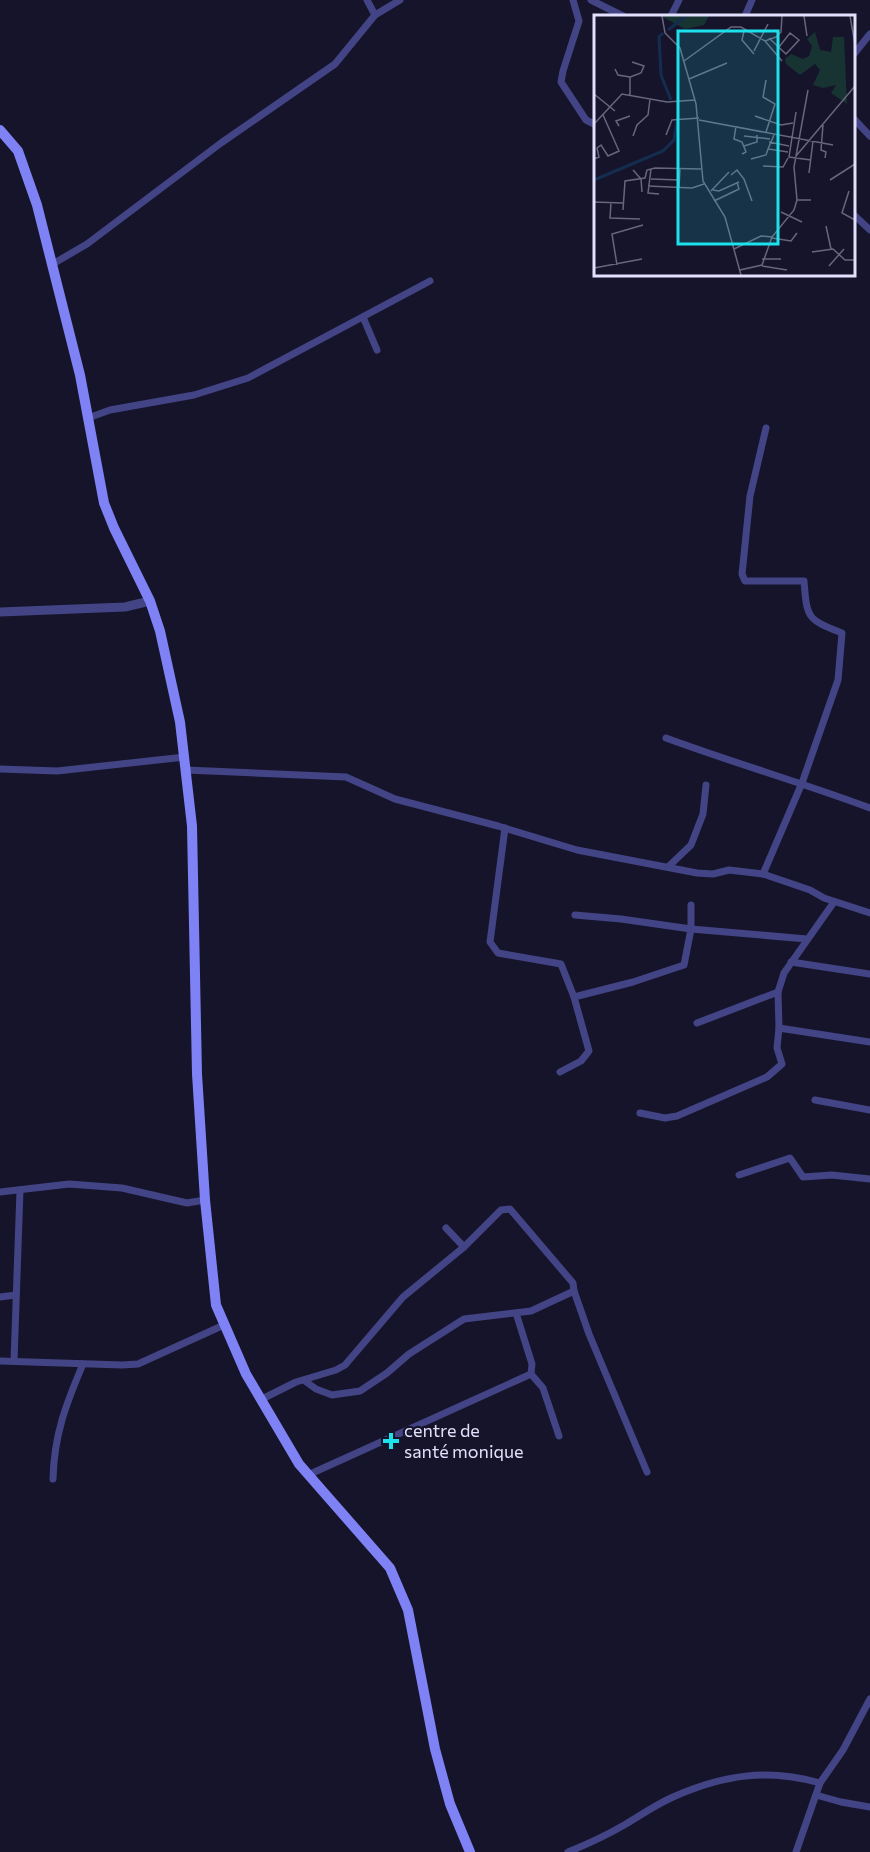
<svg xmlns="http://www.w3.org/2000/svg" width="870" height="1852" font-family="Commissioner,sans-serif">
  <style>
    .lines { fill: none; stroke-linecap: round; stroke-linejoin: round }
    .minor { stroke: #434485; stroke-width: 7 }
    .tertiary { stroke: #434485; stroke-width: 9 }
    .secondary { stroke: #7f82f4; stroke-width: 10 }
    .poi-dot { fill: #1ce2ec; stroke: #16142b; stroke-width: 2 }
    .labels { text-anchor: middle; stroke-width: 4.5; stroke-linejoin: round; paint-order: stroke }
    .poi-label { font-size: 18px; fill: #e2e0fc; stroke: #16142b; text-anchor: start }
    .inset-river { fill: none; stroke: #142d4e; stroke-width: 3 }
    .inset-road { fill: none; stroke: #68667f; stroke-width: 1.5 }
    .view { fill: #1ce2ec; fill-opacity: 0.15; stroke: #1ce2ec; stroke-width: 3 }
    .inset-edge { fill: none; stroke: #e2e0fc; stroke-width: 3 }
  </style>
  <rect width="100%" height="100%" fill="#16142b"/>
  <g class="lines">
    <g class="minor">
      <path d="M367,0L375,15"/>
      <path d="M573,0L579,21L563,71L561,82L586,120L596,125"/>
      <path d="M591,0L623,16"/>
      <path d="M671,16L679,0"/>
      <path d="M745,16L752,0"/>
      <path d="M854,54L870,34"/>
      <path d="M854,119L870,136"/>
      <path d="M854,215L870,230"/>
      <path d="M51,265L87,244L221,143L335,64L375,15L400,0"/>
      <path d="M363,317L377,350"/>
      <path d="M88,418L110,410L194,395L248,378L430,281"/>
      <path d="M666,738C734,763 803,783 870,808"/>
      <path d="M0,769L57,771L185,757"/>
      <path d="M186,770L346,777L395,799L498,826L577,850L697,873L713,874L729,870L763,874L810,890L824,898L870,913"/>
      <path d="M505,828L490,942L498,953L561,964L574,997L589,1051L581,1061L560,1072"/>
      <path d="M668,867L691,845L703,814L706,785"/>
      <path d="M763,874L802,783L838,680L842,633C807,619 807,619 804,581H745L742,574L750,496L766,428"/>
      <path d="M834,902L784,973L778,992L779,1028L870,1042"/>
      <path d="M575,915L621,919L691,929L807,939"/>
      <path d="M791,962L870,974"/>
      <path d="M574,997L633,982L684,965L691,929V905"/>
      <path d="M697,1023L778,992"/>
      <path d="M815,1100L870,1110"/>
      <path d="M640,1113L665,1118L677,1116L767,1077L782,1064L777,1048L779,1028"/>
      <path d="M739,1175L790,1158L803,1177L832,1175L870,1179"/>
      <path d="M0,1192L69,1184L122,1188L187,1203L205,1200"/>
      <path d="M464,1247L501,1210L510,1209L573,1283L574,1291L589,1334L647,1472"/>
      <path d="M0,1297L16,1295"/>
      <path d="M0,1361L122,1365L138,1364L224,1325"/>
      <path d="M14,1361L20,1190"/>
      <path d="M531,1374L543,1388L559,1436"/>
      <path d="M305,1381L316,1389L332,1395L360,1391L387,1373L409,1354L464,1319L531,1311L574,1291"/>
      <path d="M262,1399L296,1382L336,1370L345,1365L403,1297L464,1247L446,1228"/>
      <path d="M308,1475L531,1374L532,1364L516,1313"/>
      <path d="M53,1479C54,1435 66,1404 83,1364"/>
      <path d="M816,1795L841,1802L870,1807"/>
      <path d="M568,1852C588,1844 607,1835 626,1824C641,1815 657,1804 673,1797C723,1775 767,1768 820,1783"/>
      <path d="M796,1852L820,1783L843,1750L870,1699"/>
    </g>
    <path class="tertiary" d="M0,612L125,607L150,601"/>
    <path class="secondary" d="M0,130L18,151L37,205L80,375L104,503L114,528L150,601L160,631L180,722L192,826L197,1074L205,1200L216,1305L246,1374L299,1464L390,1568L408,1610L435,1749L450,1804L470,1852"/>
  </g>
  <path class="poi-dot" d="M388 1432h6v6h6v6h-6v6h-6v-6h-6v-6h6z"/>
  <g class="labels">
    <g class="poi-label">
      <text x="404" y="1437">centre de<tspan x="404" dy="21">santé monique</tspan></text>
    </g>
  </g>
  <g transform="translate(594 15)">
    <rect width="261" height="261" fill="#16142b"/>
    <path d="M67,1H115L110,10L91,14ZM221,17L226,35L237,37L239,22H250L253,89L237,78L242,70L229,73L219,70L226,55L221,49L206,60L192,49L191,44L197,39L209,44L215,41L218,31L213,24Z" fill="#173432"/>
    <path class="inset-river" d="M74,15L92,1M69,18L65,22L67,60L77,85M0,165L69,136L80,125L83,106"/>
    <path class="inset-road" d="M68,1L71,18L86,33L102,89L109,166L131,202L147,260M210,1L213,21M256,1L261,29M150,16L148,25L160,39M175,23L192,39L205,25L196,18L185,32M171,26L188,46M160,36L174,9M90,46L137,12H147L171,26L182,22L187,17L188,1M21,54L24,60L36,62M95,64L133,48M0,79L21,96M36,80V62L47,58L50,51L38,47M202,97L195,142L217,145M161,101L187,110L199,108M105,105L239,130M0,109L28,79L73,87L101,85M229,110L227,135L232,137L231,143M25,111L22,106L36,101M142,111L140,124L148,127L152,137L148,139M172,117L181,89L169,82L172,65M72,120L78,105L105,103M180,120L174,134L194,137M39,121L43,110L54,100L56,84M150,121L176,124M175,127L195,131M150,131L163,127V120M202,141L261,71M0,144L5,142L3,133L7,130L14,141L25,136L9,100M157,144L172,140L174,134M169,151L189,152L194,143M57,154L54,178L65,179M39,155L47,164L48,177M215,158L219,126M137,160L143,155L150,164L158,186M57,164L86,165M236,165L261,149M54,171L98,173L110,169M85,173L86,153M119,175L125,176L145,167M117,176L135,157M255,176L248,198L261,205M203,185L200,152L214,75M120,186L145,174L143,167M0,187L29,188M17,188L16,203L46,204M29,195L31,166L51,163L53,155L61,153L107,154M187,197L208,207M232,211L237,234M178,223L197,226L203,218M140,234L167,221L178,222M218,237L239,234L251,245H261M168,244H187M23,250L18,219L49,210M168,251L193,255M235,251L250,234M0,253L48,244M146,255L168,250L178,222L200,195L203,185H217"/>
    <path class="view" d="M84,16H184V229H84Z"/>
    <rect width="261" height="261" class="inset-edge"/>
  </g>
</svg>
